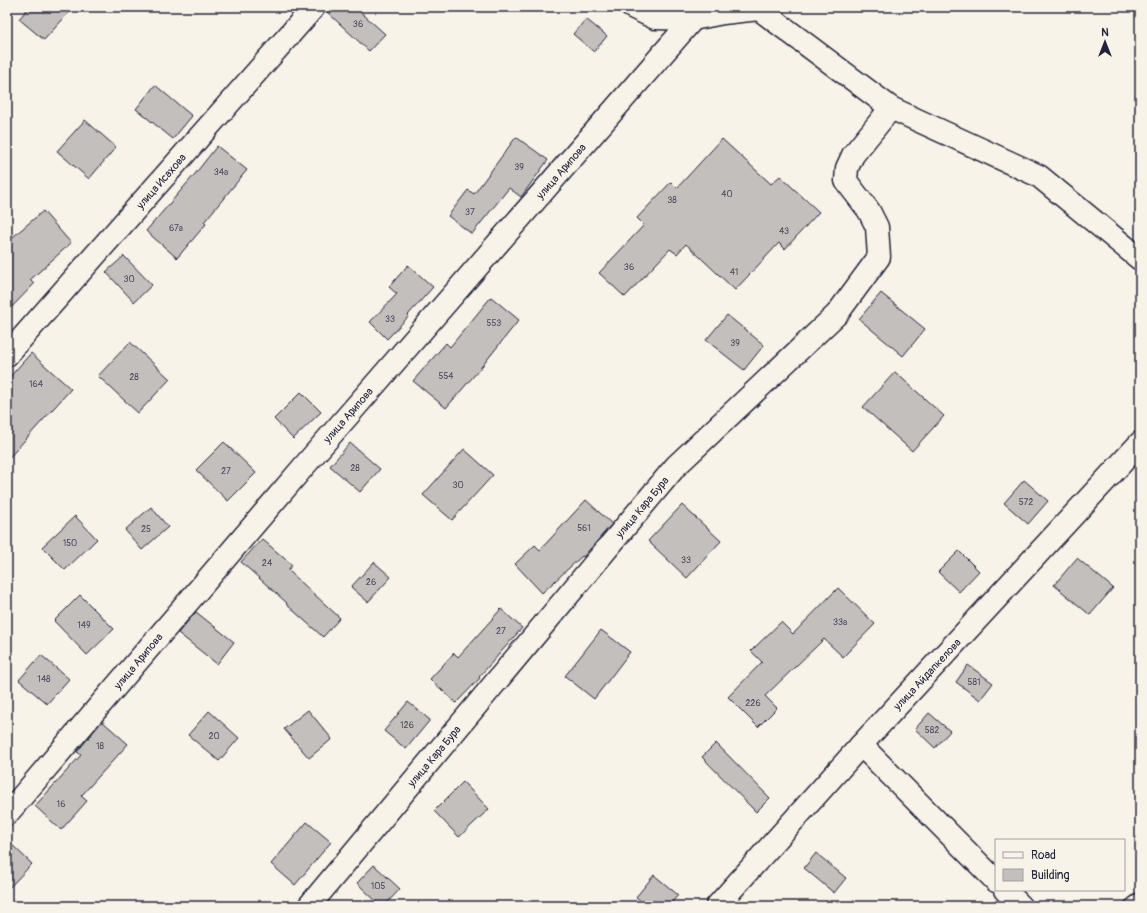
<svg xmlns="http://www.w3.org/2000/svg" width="1147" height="913" font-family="Pangolin,sans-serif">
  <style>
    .building { fill: #c2bfbd; stroke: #22223b }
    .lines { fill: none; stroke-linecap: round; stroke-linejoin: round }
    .lane-casing { stroke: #22223b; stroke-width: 14 }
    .street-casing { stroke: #22223b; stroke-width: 25 }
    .lane { stroke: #f7f3e8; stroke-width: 11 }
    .street { stroke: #f7f3e8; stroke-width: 22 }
    .labels { text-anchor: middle; stroke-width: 4; stroke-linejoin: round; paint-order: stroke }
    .number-label { font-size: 9px; fill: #4a495c }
    .street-label { font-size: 11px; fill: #22223b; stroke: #f7f3e8 }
  </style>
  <rect width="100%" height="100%" fill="#f7f3e8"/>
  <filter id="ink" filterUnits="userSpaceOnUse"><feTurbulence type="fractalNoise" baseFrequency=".025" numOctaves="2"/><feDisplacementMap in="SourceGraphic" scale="8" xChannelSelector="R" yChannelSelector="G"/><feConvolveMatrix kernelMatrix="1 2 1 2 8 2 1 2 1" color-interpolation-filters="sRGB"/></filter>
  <g filter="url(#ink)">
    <g class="building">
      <path d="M29,7H74L44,40L19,19Z"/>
      <path d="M326,7H355L385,34L369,51L326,11Z"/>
      <path d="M586,19L607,36L594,52L573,34Z"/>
      <path d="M155,85L192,116L173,139L136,109Z"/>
      <path d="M85,120L116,147L89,179L57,151Z"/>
      <path d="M516,137L548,160L521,197L509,188L472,234L448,216L468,190L474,194Z"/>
      <path d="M722,139L771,184L780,176L819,212L785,249L779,243L735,290L686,244L677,254L670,249L625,297L599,273L644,225L637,218L671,182L677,188Z"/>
      <path d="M217,146L247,170L204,222L206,224L177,258L146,231L195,174Z"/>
      <path d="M43,211L71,243L30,280L34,284L7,312V242Z"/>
      <path d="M124,256L152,285L134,302L106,272Z"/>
      <path d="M408,265L433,287L408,315L409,316L387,339L370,322L397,294L389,287Z"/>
      <path d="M881,293L925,329L903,356L859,319Z"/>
      <path d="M491,297L519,320L478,371L446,408L413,381L446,343L450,347Z"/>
      <path d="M727,315L764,345L744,370L706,340Z"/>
      <path d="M130,342L170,379L138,413L98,376Z"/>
      <path d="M31,353L71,389L7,460V380Z"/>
      <path d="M895,372L944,416L912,451L863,407Z"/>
      <path d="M301,392L321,412L293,439L274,419Z"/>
      <path d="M224,442L256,473L228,501L196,470Z"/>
      <path d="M350,443L380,469L360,492L330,466Z"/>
      <path d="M464,449L493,475L452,520L423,495Z"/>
      <path d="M1024,480L1048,501L1028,524L1004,503Z"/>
      <path d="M586,500L612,524L583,557L582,556L542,593L515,564L535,545L540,550Z"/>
      <path d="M682,505L721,541L687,578L648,541Z"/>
      <path d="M151,507L168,527L142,550L125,530Z"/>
      <path d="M75,516L97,539L65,570L42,547Z"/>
      <path d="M262,539L292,565L288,570L340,618L323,637L286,604L287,603L241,562Z"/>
      <path d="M959,551L979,571L959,592L938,572Z"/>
      <path d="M1077,558L1113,588L1090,615L1054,585Z"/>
      <path d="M374,562L391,577L368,602L351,587Z"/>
      <path d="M838,588L875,624L843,657L824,639L765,696L777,708L758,727L728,697L762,662L751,651L781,622L793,634Z"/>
      <path d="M80,595L114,629L87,655L54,621Z"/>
      <path d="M501,609L522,628L479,677L480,678L456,703L430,679L454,653L458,657Z"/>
      <path d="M196,612L234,642L217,664L178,633Z"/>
      <path d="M601,630L630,652L594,699L565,676Z"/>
      <path d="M41,655L69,679L47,704L19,680Z"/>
      <path d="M968,665L993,683L980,700L956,682Z"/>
      <path d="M408,702L430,720L406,749L384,731Z"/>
      <path d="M308,710L332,739L309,758L284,729Z"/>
      <path d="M209,711L239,738L219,761L188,735Z"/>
      <path d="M929,713L950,731L935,748L915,729Z"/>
      <path d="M102,721L128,744L81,796L87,801L61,830L35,806L81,755L77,752Z"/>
      <path d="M716,743L770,798L756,812L702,757Z"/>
      <path d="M463,782L489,809L459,837L434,811Z"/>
      <path d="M307,822L331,842L295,885L271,864Z"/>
      <path d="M7,840L32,864L7,890Z"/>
      <path d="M816,853L846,878L834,893L804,868Z"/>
      <path d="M374,865L400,889L384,906H381L357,883Z"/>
      <path d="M654,875L678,895L669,906H647L636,897Z"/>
    </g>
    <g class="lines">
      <defs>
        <path id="lane" d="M1130,906L1140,898"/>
        <g id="street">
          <path d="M632,7L655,18L693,19L723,13L759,9L891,108L1039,176L1140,259"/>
          <path d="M7,355L314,7"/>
          <path d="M861,745L996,881"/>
          <path d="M7,814L305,465L693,19"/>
          <path d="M1005,890L1021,906"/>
          <path d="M309,906L676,466L837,314L879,257L877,227L869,211L846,181L847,168L853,155L891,108"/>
          <path d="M717,906L861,745L1140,443"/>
        </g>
      </defs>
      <use href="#lane" class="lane-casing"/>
      <use href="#street" class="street-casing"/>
      <use href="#lane" class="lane"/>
      <use href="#street" class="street"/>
    </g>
  </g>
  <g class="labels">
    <g class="number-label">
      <text x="358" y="27">36</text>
      <text x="519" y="170">39</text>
      <text x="221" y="175">34а</text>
      <text x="727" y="197">40</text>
      <text x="672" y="203">38</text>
      <text x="470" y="215">37</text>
      <text x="176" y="231">67а</text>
      <text x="784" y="234">43</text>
      <text x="629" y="270">36</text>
      <text x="734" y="275">41</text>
      <text x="129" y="282">30</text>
      <text x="390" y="322">33</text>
      <text x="494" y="326">553</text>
      <text x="735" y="346">39</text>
      <text x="446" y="379">554</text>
      <text x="134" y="380">28</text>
      <text x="36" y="387">164</text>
      <text x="355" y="471">28</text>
      <text x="226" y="474">27</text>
      <text x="458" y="488">30</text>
      <text x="1026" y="505">572</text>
      <text x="584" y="531">561</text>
      <text x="146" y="532">25</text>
      <text x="70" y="546">150</text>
      <text x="686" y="563">33</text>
      <text x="267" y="566">24</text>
      <text x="371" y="585">26</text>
      <text x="840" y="625">33а</text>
      <text x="84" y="628">149</text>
      <text x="501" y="634">27</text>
      <text x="44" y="682">148</text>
      <text x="974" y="685">581</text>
      <text x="753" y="706">226</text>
      <text x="407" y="728">126</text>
      <text x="932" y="733">582</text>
      <text x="214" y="739">20</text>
      <text x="100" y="749">18</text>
      <text x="61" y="807">16</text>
      <text x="378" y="889">105</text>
    </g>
    <g class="street-label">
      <text transform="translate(561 171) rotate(-49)" y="4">улица Арипова</text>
      <text transform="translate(161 181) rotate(-49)" y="4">улица Исахова</text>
      <text transform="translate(348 415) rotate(-49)" y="4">улица Арипова</text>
      <text transform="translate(642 507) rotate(-50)" y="4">улица Кара Бура</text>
      <text transform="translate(138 661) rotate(-50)" y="4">улица Арипова</text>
      <text transform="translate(927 674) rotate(-47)" y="4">улица Айдапкелова</text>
      <text transform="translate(434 756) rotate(-50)" y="4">улица Кара Бура</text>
    </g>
  </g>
  <rect width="1147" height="913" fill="none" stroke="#f7f3e8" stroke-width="24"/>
  <rect x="12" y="12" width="1123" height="889" fill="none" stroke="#22223b" stroke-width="1.5" filter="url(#ink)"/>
  <rect x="995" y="839" width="130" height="52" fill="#f7f3e8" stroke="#a29fa3"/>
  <rect x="1003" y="852" width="20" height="6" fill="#f7f3e8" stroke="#a29fa3"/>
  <text x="1031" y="859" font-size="12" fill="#22223b">Road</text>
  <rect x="1003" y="869" width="20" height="12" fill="#c2bfbd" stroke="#a29fa3"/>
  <text x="1031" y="879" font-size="12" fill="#22223b">Building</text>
  <g transform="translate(1105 42)" stroke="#f7f3e8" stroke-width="3" paint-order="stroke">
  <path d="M0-3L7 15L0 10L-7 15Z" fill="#22223b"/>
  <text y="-6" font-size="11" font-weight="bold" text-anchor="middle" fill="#22223b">N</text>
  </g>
</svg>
